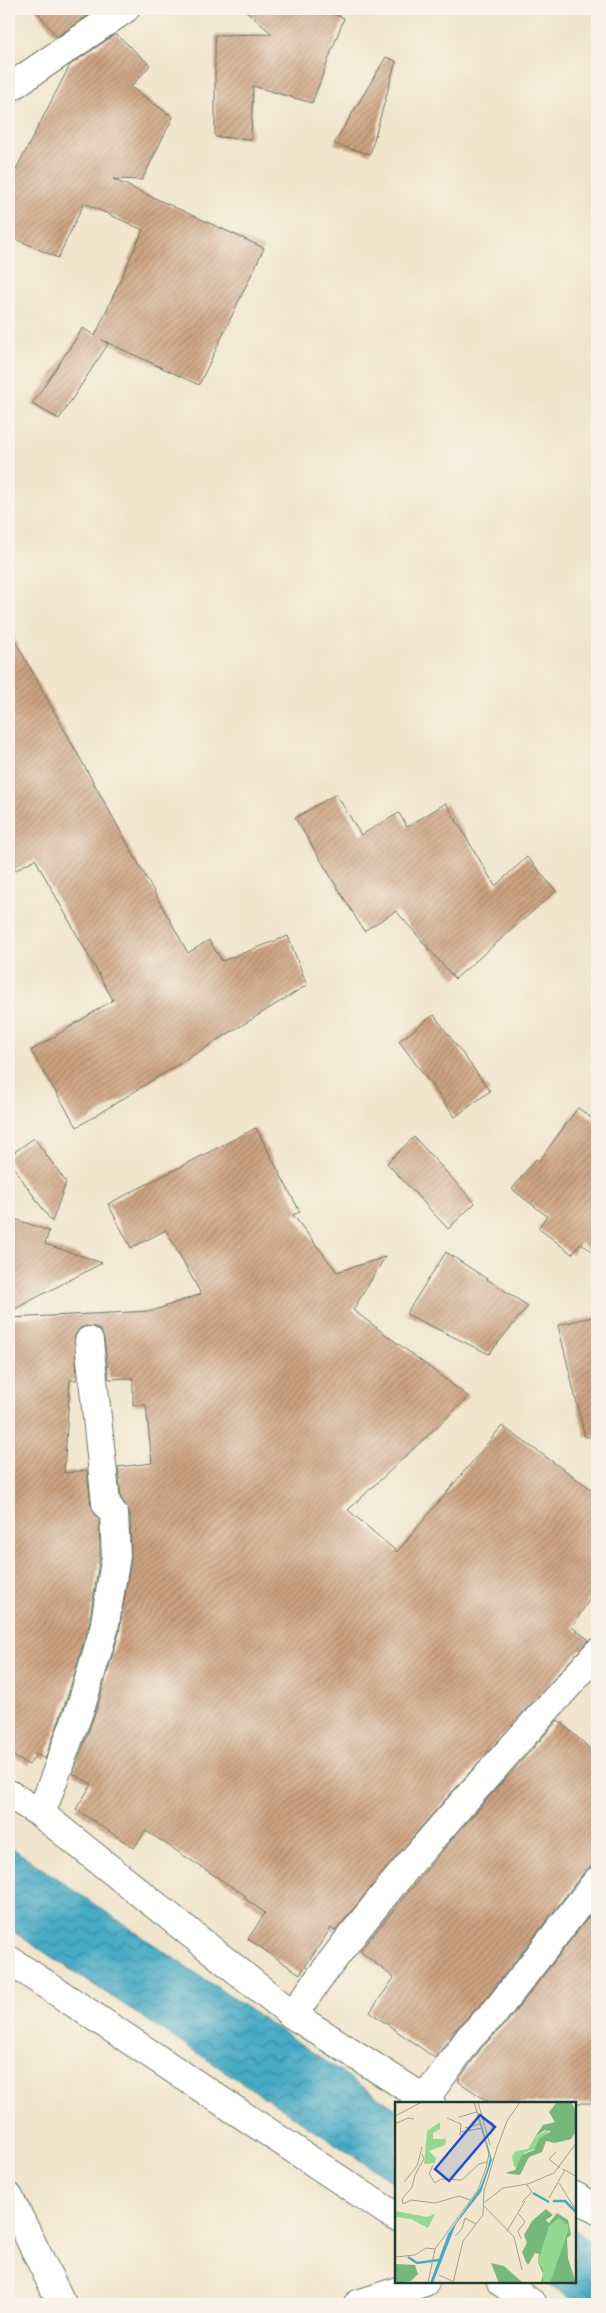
<svg xmlns="http://www.w3.org/2000/svg" width="606" height="2313" font-family="'Libre Bodoni',serif">
  <style>
    .water { fill: url(#water-waves); stroke: #32747c }
    .building { fill: url(#building-hatch) }
    .lines { fill: none; stroke-linecap: round; stroke-linejoin: round }
    .minor-casing { stroke: #687869; stroke-width: 30 }
    .tertiary-casing { stroke: #687869; stroke-width: 30 }
    .minor { stroke: #fff; stroke-width: 28 }
    .tertiary { stroke: #fff; stroke-width: 28 }
    .inset-river { fill: none; stroke: #46abc5; stroke-width: 2.5 }
    .inset-road { fill: none; stroke: #9da28f; stroke-width: 1 }
    .view { fill: #1d4ed8; fill-opacity: 0.15; stroke: #1d4ed8; stroke-width: 2.5 }
    .inset-edge { fill: none; stroke: #1f3d34; stroke-width: 2.5 }
  </style>
  <defs>
    <pattern id="water-waves" width="16" height="10" patternUnits="userSpaceOnUse" patternTransform="scale(1.25)"><rect width="16" height="10" fill="#46abc5"/><path d="M0 5q4-4 8 0t8 0" fill="none" stroke="#3a8ca1"/></pattern>
    <pattern id="building-hatch" width="6" height="6" patternUnits="userSpaceOnUse" patternTransform="scale(1.25)"><rect width="6" height="6" fill="#cda280"/><path d="M-1 1l2-2M0 6l6-6M5 7l2-2" fill="none" stroke="#a6856a"/></pattern>
  </defs>
  <rect width="100%" height="100%" fill="#f7f3e8"/>
  <filter id="ink" filterUnits="userSpaceOnUse"><feTurbulence type="fractalNoise" baseFrequency=".02" numOctaves="2"/><feDisplacementMap in="SourceGraphic" scale="10" xChannelSelector="R" yChannelSelector="G"/><feConvolveMatrix kernelMatrix="1 2 1 2 8 2 1 2 1" color-interpolation-filters="sRGB"/></filter>
  <filter id="wash" filterUnits="userSpaceOnUse"><feTurbulence type="fractalNoise" baseFrequency=".0096" numOctaves="4" result="noise"/><feDisplacementMap in="SourceGraphic" scale="20" xChannelSelector="R" yChannelSelector="G"/><feGaussianBlur stdDeviation="1.12" result="paint"/><feColorMatrix in="noise" values="0 0 0 0 0 0 0 0 0 0 0 0 0 0 0 0 0 1.4 0 .05"/><feComposite in="paint" operator="in"/></filter>
  <g filter="url(#wash)">
    <rect width="100%" height="100%" fill="#f1e5cb"/>
    <g class="water">
      <path d="M9,1846L396,2109V2184L9,1929Z"/>
      <path d="M575,2230L597,2245V2304H579L545,2282H575Z"/>
    </g>
    <g id="blocks">
      <g class="building">
        <path d="M35,9H87L92,13L57,37Z"/>
        <path d="M244,9H319L344,18L312,103L253,86L251,139L215,137V35L272,34Z"/>
        <path d="M116,34L150,65L131,87L173,117L142,180L113,179L264,248L199,385L102,340L108,344L59,419L32,404L83,328L95,336L143,230L84,203L58,258L9,236V183L70,65Z"/>
        <path d="M386,57L396,61L370,154L334,144Z"/>
        <path d="M9,630L188,953L209,940L222,961L288,936L307,985L77,1127L31,1051L113,1000L35,859L9,874Z"/>
        <path d="M336,794L361,835L399,813L407,827L446,803L495,886L527,857L556,891L455,979L396,911L364,931L295,818Z"/>
        <path d="M434,1015L490,1091L455,1117L399,1041Z"/>
        <path d="M578,1108L597,1122V1256L581,1243L572,1254L538,1228L547,1216L512,1189L536,1159L539,1161Z"/>
        <path d="M256,1128L300,1212L293,1215L337,1272L385,1257L353,1310L469,1397L348,1510L397,1552L502,1426L597,1493V1587L572,1627L589,1640L428,1819L335,1931L331,1928L300,1974L248,1939L265,1913L244,1898L246,1896L146,1831L134,1848L76,1809L92,1784L73,1774L97,1708L119,1633L131,1558L130,1514L121,1498L118,1467L152,1463L146,1405H133V1378L109,1379L104,1339L101,1331L95,1327L87,1326L80,1328L75,1335L77,1380H70L64,1473L87,1470L91,1505L99,1520L100,1555L89,1625L67,1698L45,1759L36,1754L29,1765L9,1754V1409L13,1347L9,1346V1318L152,1311L201,1294L166,1230L131,1248L108,1204Z"/>
        <path d="M414,1137L475,1203L448,1229L387,1163Z"/>
        <path d="M34,1138L66,1182L52,1222L9,1161V1156Z"/>
        <path d="M9,1217L49,1231L45,1244L102,1263L9,1312Z"/>
        <path d="M446,1252L528,1306L489,1354L406,1314Z"/>
        <path d="M597,1316V1436L585,1437L558,1325Z"/>
        <path d="M558,1720L597,1755V1866L591,1867L585,1871L484,2001L457,2028L435,2058L370,2012L394,1978L360,1951L451,1840Z"/>
        <path d="M597,1906V2103H490L458,2081L482,2047L508,2021Z"/>
      </g>
    </g>
  </g>
  <g filter="url(#ink)">
    <use href="#blocks" fill-opacity="0" stroke="#687869" stroke-width="1"/>
    <g class="lines">
      <defs>
        <g id="minor">
          <path d="M9,88L125,9"/>
          <path d="M41,1814L82,1703L104,1629L116,1556L114,1515L106,1503L89,1341"/>
          <path d="M9,1960L396,2217"/>
          <path d="M293,2015C383,1885 492,1771 597,1653"/>
          <path d="M425,2099L470,2037L496,2011L597,1881"/>
          <path d="M9,2197L62,2304"/>
          <path d="M501,2282L533,2304"/>
          <path d="M358,2304L425,2282"/>
        </g>
        <g id="tertiary">
          <path d="M9,1794L41,1814L293,2015L431,2103"/>
          <path d="M575,2196L597,2210"/>
        </g>
      </defs>
      <use href="#minor" class="minor-casing"/>
      <use href="#tertiary" class="tertiary-casing"/>
      <use href="#minor" class="minor"/>
      <use href="#tertiary" class="tertiary"/>
    </g>
  </g>
  <g transform="translate(395 2102)">
    <rect width="181" height="181" fill="#f1e5cb"/>
    <path d="M155,27L141,46L129,51L123,64L119,65L117,54L121,49L133,47L140,35Z" fill="#93d891"/>
    <path d="M162,0H176L181,9L180,31L176,37L160,41L151,39L147,50L134,55L125,73L110,71L120,68L127,53L139,48L144,37L156,29L150,28L140,35L148,23L160,20L154,10ZM151,107L158,113L151,118L154,121L162,111L173,118L176,133L172,136L173,156L181,181H146L148,172L143,160L144,152L140,151L133,163L131,160L127,150L132,141L129,133L137,119ZM96,161L109,164L128,181H104ZM0,162L20,163L23,172L16,179L0,181Z" fill="#76b87b"/>
    <path d="M45,20V27L38,31V37H51L50,43L34,49L41,56L40,61L29,62L32,29ZM0,109L32,115L40,112L33,126L16,117L0,115ZM164,116L173,123V129L155,181H148V167L143,160L154,124Z" fill="#93d891"/>
    <path d="M80,0L97,58L86,90L61,122L38,181H35L53,132L85,86L92,68L95,56Z" fill="#46abc5"/>
    <path class="inset-river" d="M138,91L154,100M158,99H170L181,110M13,155L22,161L44,158"/>
    <path class="inset-road" d="M83,0L95,43M0,14L27,0M64,15L82,10M52,16L66,22L65,34M87,17L98,21L96,32M0,19L2,21L13,16L19,17M70,26L85,22M66,30L87,26M161,50L154,57L165,66M27,52L29,57L20,73L17,85L7,97L8,102L16,98L40,101L64,94L75,98M38,63L34,72L40,81L46,77L67,78L84,62L92,60M168,67L182,75M9,80L22,64L27,45M164,81L182,110M154,96L170,68M90,100L108,86L133,82L159,71L182,40M127,100L137,90L132,83M89,104L119,135L127,168M124,112L130,120L123,129L126,137M112,129L130,99M60,134L67,127L70,116L81,122M0,155L20,153L31,146L40,147M44,173L59,180M33,181L40,147L83,88L91,66L94,52L79,0M58,181L68,139L88,113L89,89L102,46L112,19L125,0"/>
    <path class="view" d="M85,13L100,25L54,79L40,67Z"/>
    <rect width="181" height="181" class="inset-edge"/>
  </g>
  <rect width="606" height="2313" fill="none" stroke="#f7f3e8" stroke-width="30"/>
</svg>
